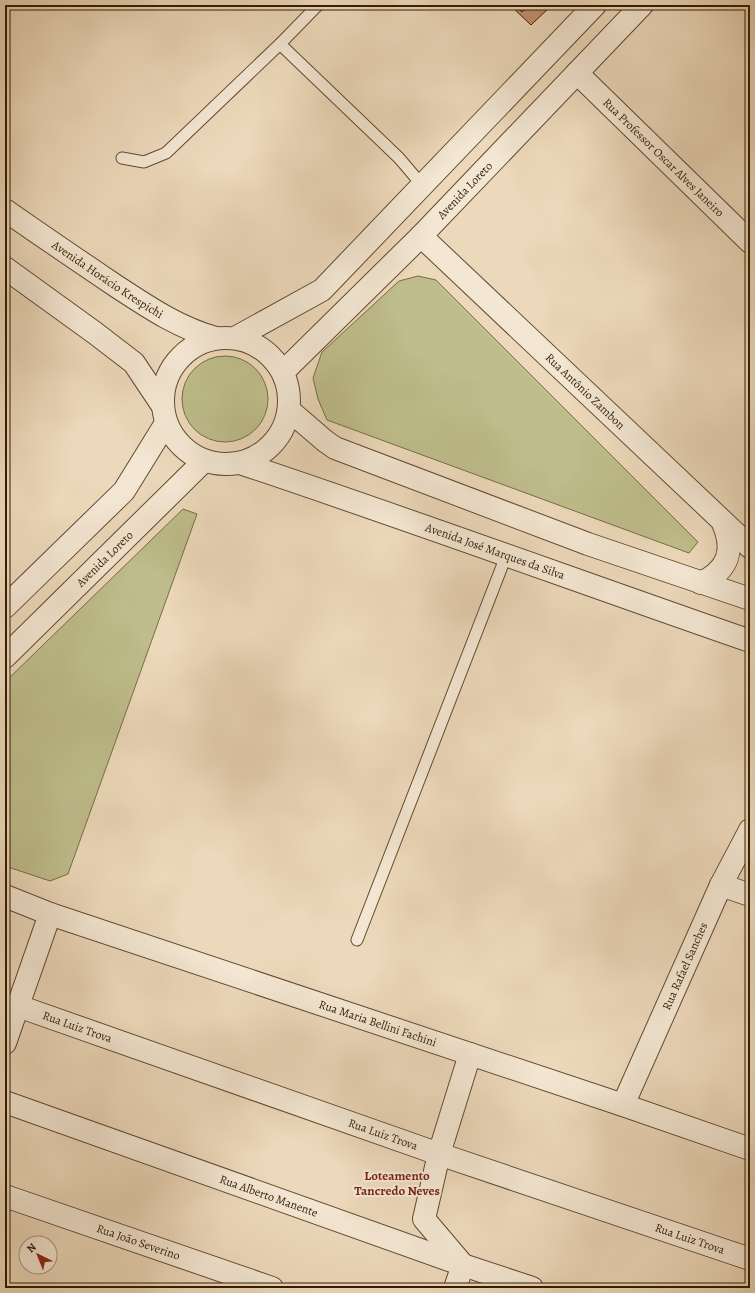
<svg xmlns="http://www.w3.org/2000/svg" width="755" height="1293" font-family="Alegreya,serif">
  <style>
    .green { fill: #bebd8b; stroke: #786c46 }
    .lines { fill: none; stroke-linecap: round; stroke-linejoin: round }
    .service-casing { stroke: #614b30; stroke-width: 13 }
    .minor-casing { stroke: #614b30; stroke-width: 24 }
    .tertiary-casing { stroke: #614b30; stroke-width: 24 }
    .service { stroke: #f3e6d2; stroke-width: 11 }
    .minor { stroke: #f3e6d2; stroke-width: 22 }
    .tertiary { stroke: #f3e6d2; stroke-width: 22 }
    .wall { fill: #c48f6e; stroke: #331c02 }
    .building { fill: #e4a680; stroke: #331c02 }
    .labels { text-anchor: middle; stroke-width: 4; stroke-linejoin: round; paint-order: stroke }
    .street-label { font-size: 12px; fill: #331c02; stroke: #f3e6d2 }
    .neighbourhood-label { font-size: 13px; font-weight: bold; fill: #7a1f14; stroke: #f3e6d2 }
  </style>
  <rect width="100%" height="100%" fill="#ecd8ba"/>
  <filter id="stains"><feTurbulence type="fractalNoise" baseFrequency=".005" numOctaves="4"/><feColorMatrix values="0 0 0 0 .2 0 0 0 0 .09 0 0 0 0 .02 0 0 0 .5 -.17"/></filter>
  <radialGradient id="worn" r=".72"><stop offset=".6" stop-color="#630" stop-opacity="0"/><stop offset="1" stop-color="#630" stop-opacity=".3"/></radialGradient>
  <g class="green">
    <path d="M418,276L436,280L698,542L689,553L327,420L318,399L313,378L322,352L399,281Z"/>
    <circle cx="225" cy="399" r="43"/>
    <path d="M183,509L197,514L68,874L50,881L5,866V682Z"/>
  </g>
  <g class="lines">
    <defs>
      <g id="service">
        <path d="M318,5L280,44L399,158L422,185"/>
        <path d="M122,158L144,162L166,153L280,44"/>
        <path d="M357,940L506,556"/>
      </g>
      <g id="minor">
        <path id="s1" d="M577,73L750,242"/>
        <path id="s2" d="M421,236L750,547"/>
        <path d="M701,583C728,570 735,551 723,523"/>
        <path d="M721,885L750,895"/>
        <path id="s3" d="M5,896L50,914L623,1105L750,1149"/>
        <path id="s4" d="M18,1006L439,1154L750,1259"/>
        <path d="M5,1043L50,914"/>
        <path id="s5" d="M5,1102L463,1265L532,1288"/>
        <path id="s6" d="M623,1105L721,885L750,830"/>
        <path id="s7" d="M5,1196L272,1288"/>
        <path d="M455,1288L463,1265L424,1219L439,1154L470,1054"/>
      </g>
      <g id="tertiary">
        <path id="s8" d="M5,210C42,236 79,261 116,286C148,307 179,328 216,338"/>
        <path d="M5,268L95,333L134,363L162,405"/>
        <circle cx="226" cy="401" r="63"/>
        <path d="M235,338L322,290L595,5"/>
        <path id="s9" d="M283,372L421,236L642,5"/>
        <path d="M289,410L325,441L335,448L588,544L750,599"/>
        <path id="s10" d="M240,463C411,520 580,582 750,641"/>
        <path d="M5,607L124,491L166,423"/>
        <path id="s11" d="M5,657L204,461"/>
      </g>
    </defs>
    <use href="#service" class="service-casing"/>
    <use href="#minor" class="minor-casing"/>
    <use href="#tertiary" class="tertiary-casing"/>
    <use href="#service" class="service"/>
    <use href="#minor" class="minor"/>
    <use href="#tertiary" class="tertiary"/>
  </g>
  <path class="wall" d="M510,5H552L531,25Z"/>
  <path class="building" d="M514,5H530L522,12Z"/>
  <g class="labels">
    <g class="street-label">
      <text dy="4" stroke="none"><textPath href="#s1" startOffset="121">Rua Professor Oscar Alves Janeiro</textPath></text>
      <text dy="4" stroke="none"><textPath href="#s9" startOffset="257">Avenida Loreto</textPath></text>
      <text dy="4" stroke="none"><textPath href="#s8" startOffset="124">Avenida Horácio Krespichi</textPath></text>
      <text dy="4" stroke="none"><textPath href="#s2" startOffset="226">Rua Antônio Zambon</textPath></text>
      <text dy="4" stroke="none"><textPath href="#s10" startOffset="270">Avenida José Marques da Silva</textPath></text>
      <text dy="4" stroke="none"><textPath href="#s11" startOffset="140">Avenida Loreto</textPath></text>
      <text dy="4" stroke="none"><textPath href="#s6" startOffset="152">Rua Rafael Sanches</textPath></text>
      <text dy="4" stroke="none"><textPath href="#s3" startOffset="394">Rua Maria Bellini Fachini</textPath></text>
      <text dy="4" stroke="none"><textPath href="#s4" startOffset="63">Rua Luiz Trova</textPath></text>
      <text dy="4" stroke="none"><textPath href="#s4" startOffset="387">Rua Luiz Trova</textPath></text>
      <text dy="4" stroke="none"><textPath href="#s5" startOffset="280">Rua Alberto Manente</textPath></text>
      <text dy="4" stroke="none"><textPath href="#s4" startOffset="711">Rua Luiz Trova</textPath></text>
      <text dy="4" stroke="none"><textPath href="#s7" startOffset="141">Rua João Severino</textPath></text>
    </g>
    <g class="neighbourhood-label">
      <text x="397" y="1180">Loteamento<tspan x="397" dy="15">Tancredo Neves</tspan></text>
    </g>
  </g>
  <rect width="755" height="1293" fill="none" stroke="#ecd8ba" stroke-width="20"/>
  <rect x="6" y="6" width="743" height="1281" fill="none" stroke="#331c02" stroke-width="2"/>
  <rect x="10" y="10" width="735" height="1273" fill="none" stroke="#331c02"/>
  <g transform="translate(38 1255) rotate(317)"><circle r="19" fill="#f3e6d2" stroke="#a6957f"/>
  <path d="M0-3L7 15L0 10L-7 15Z" fill="#8f2418"/>
  <text y="-6" font-size="11" font-weight="bold" text-anchor="middle" fill="#331c02">N</text>
  </g>
  <rect width="100%" height="100%" filter="url(#stains)"/>
  <rect width="100%" height="100%" fill="url(#worn)"/>
</svg>
